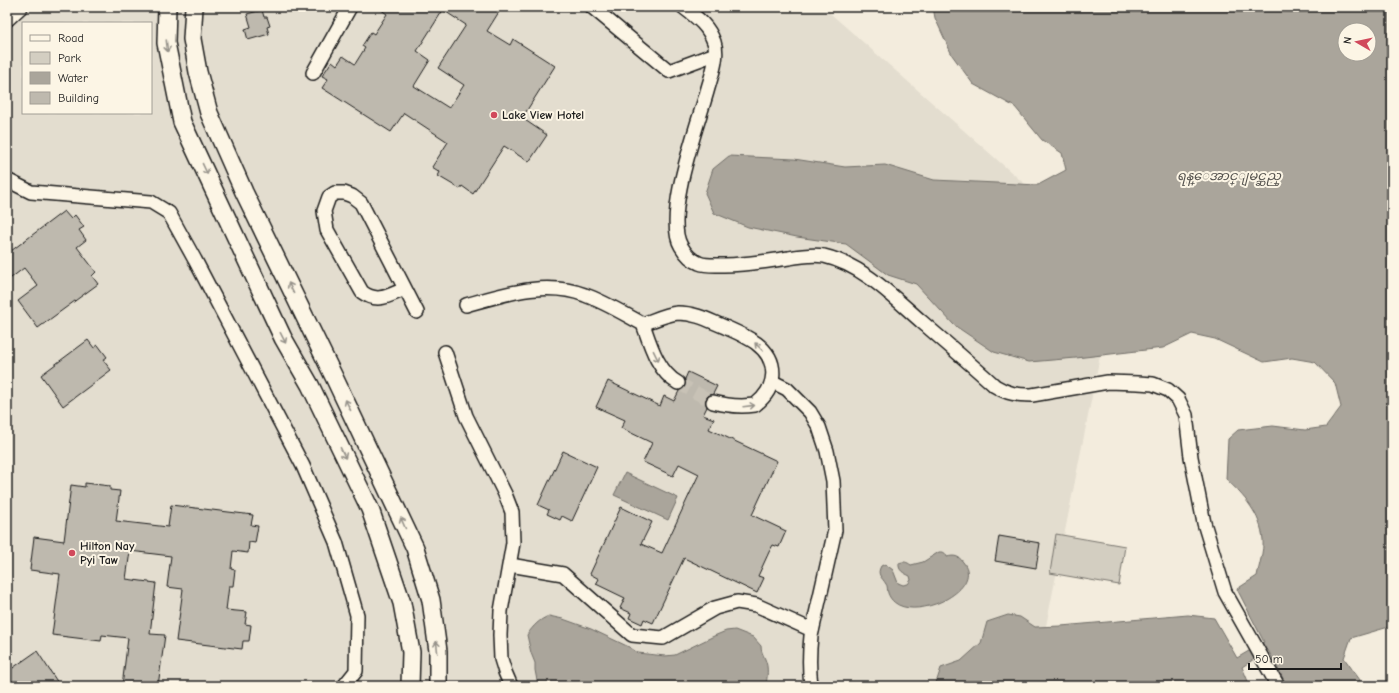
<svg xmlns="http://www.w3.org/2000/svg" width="1399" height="693" font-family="'Comic Neue','Noto Sans Myanmar',sans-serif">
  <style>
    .built { fill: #e3ddcf; fill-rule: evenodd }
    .green { fill: #d3cec1; stroke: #78756e }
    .water { fill: #aaa59b; stroke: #716e68; fill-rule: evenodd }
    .building { fill: #beb9ae; stroke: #1c1c1c; fill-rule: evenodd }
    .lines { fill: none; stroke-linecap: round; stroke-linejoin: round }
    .minor-tunnel { stroke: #c8c2b6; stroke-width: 13; stroke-dasharray: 13 6; stroke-linecap: butt }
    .minor-casing { stroke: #1c1c1c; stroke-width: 16 }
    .major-casing { stroke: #1c1c1c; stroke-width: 20 }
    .minor { stroke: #fcf5e5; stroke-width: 13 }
    .major { stroke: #fcf5e5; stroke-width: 17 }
    .oneway { stroke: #97938b }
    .poi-dot { fill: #d1495b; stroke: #fcf5e5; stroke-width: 1.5 }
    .labels { text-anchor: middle; stroke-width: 4; stroke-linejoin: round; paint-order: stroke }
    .poi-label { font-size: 12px; font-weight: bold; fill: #1c1c1c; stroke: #fcf5e5; text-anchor: start }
    .water-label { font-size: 13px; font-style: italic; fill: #55534f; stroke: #fcf5e5 }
  </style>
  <rect width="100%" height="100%" fill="#f3ecdd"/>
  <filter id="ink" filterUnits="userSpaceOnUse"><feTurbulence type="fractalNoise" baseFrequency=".025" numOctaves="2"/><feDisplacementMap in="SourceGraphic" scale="8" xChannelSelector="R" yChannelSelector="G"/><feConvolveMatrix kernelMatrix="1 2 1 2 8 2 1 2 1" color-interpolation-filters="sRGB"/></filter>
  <g filter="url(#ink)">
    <path class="built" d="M7,7H823L1118,266L1034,686H7ZM23,23H151V113H23Z"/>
    <path class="green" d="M1056,534L1125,546L1119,585L1050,573Z"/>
    <g class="water">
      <path d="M933,7H1392V626L1351,638L1344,658L1360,680L1358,686H1320L1311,682L1286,684L1268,650L1242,667L1250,686H935L941,668L961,661L981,643L987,622L1008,615L1020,617L1035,627L1061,626L1188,615L1214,618L1237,658L1264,642L1237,589L1257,576C1259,566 1264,550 1263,540C1261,514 1244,496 1226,479L1228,439L1238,430L1273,426L1305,430L1326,427L1341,407L1335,383L1315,362L1292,358L1264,362L1215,339L1192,334L1163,348L1076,358L1029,362L994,352L954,325L916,284L888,275L846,244L797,237L748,227L714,213L705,193L713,169L729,156L794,159L845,167L885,165L934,180L1038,185L1066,170L1062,153L1042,140L1015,107L973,84L952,55L935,18ZM1345,30H1369V54H1345Z"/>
      <path d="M625,473L678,498L668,520L614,495Z"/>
      <path d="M939,552C944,552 945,552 947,557C954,555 959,556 963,562C988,591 901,630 888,593C887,590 888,586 886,584C882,577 876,575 881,566L885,564L893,570L898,583L903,585L908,584L911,580L910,576C904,573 898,571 899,563C904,561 907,562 911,565L923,562Z"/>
      <path d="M549,616L563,619L591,629L629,647L638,653L665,656L675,655L714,636L726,631L735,630L753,637L761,646C761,652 763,654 765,659C769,668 767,677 766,686H538L535,670V663L531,653L527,635C533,626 540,619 549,616Z"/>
    </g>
    <g class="building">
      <path d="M377,7H502L487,31L510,45L513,39L555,66L522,118L547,135L529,162L504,146L473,194L462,186L460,189L438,176L440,172L432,167L448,142L404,113L391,132L322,88L328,79L322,76L332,61L337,65L343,56L355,64L365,48L362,46L371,32L374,34L387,14ZM443,10L466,25L438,68L464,85L449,108L414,86L430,60L417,51Z"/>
      <path d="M262,10L264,17H267L270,26L267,27L269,34L248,40L245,29L251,27L247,14Z"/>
      <path d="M64,211L71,219L75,215L84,227L79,230L86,240L77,247L96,272L92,276L98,284L38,328L18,301L38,286L24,268L7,281V254Z"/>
      <path d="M88,340L94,348L98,345L107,357L103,360L111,370L63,406L41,375Z"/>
      <path d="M688,372L717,386L713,394L708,396L705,400L707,407L703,415L714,419L709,429L777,461L752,515L786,531L779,547L773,545L769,552L758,576L764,578L757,593L684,558L653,623L644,619L642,624L629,618L631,613L620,608L625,598L596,584L599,579L590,574L621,507L652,522L641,544L662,553L699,474L679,464L673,476L643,462L652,443L621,428L625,420L596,407L608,381L660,406L664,396L674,401L679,391L685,387L686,383L685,379Z"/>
      <path d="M563,451L597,467L572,521L562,516L560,520L547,514L549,510L538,505Z"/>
      <path d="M85,483L110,486V490L120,491L116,521L168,527L171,505L253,515L251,525L258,526L255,543L249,542L248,553L233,551L231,569L235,570L233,586H229L226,610L247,612L245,624L251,625L249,641H243L242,649L176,641L183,589L167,587L171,556L130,551L126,579L156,583L150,634L165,635L158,686H122L128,638L102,635L101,641L52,635L60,574L30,570L34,537L64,541L71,485L85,487Z"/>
      <path d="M999,536L1040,543L1036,568L995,561Z"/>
      <path d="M37,651L60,686H7V672Z"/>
    </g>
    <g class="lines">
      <path class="minor-tunnel" d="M678,383L713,402"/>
      <defs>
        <g id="minor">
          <path d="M592,7L669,71L715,54"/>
          <path d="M683,7C696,17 708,25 714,42C719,56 712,74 708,88C699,122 663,216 681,246C685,253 691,260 699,263C706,266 716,265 724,265C746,265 768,261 789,258C800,256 813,254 824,256C863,265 892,296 922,322C946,343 971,364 995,386C1008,394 1017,395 1032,395L1108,382L1138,383L1153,384L1168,390L1178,399L1186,415L1191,457L1204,523L1225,592L1278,686"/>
          <path d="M7,20L21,7"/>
          <path d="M313,73L350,7"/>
          <path d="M7,180L31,192L151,202L169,213L195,260L303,466L336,542L357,615L356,671L344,686"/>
          <path d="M405,289C389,295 378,304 362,292L327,230L324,211L329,197L335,193H344L352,196L361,203L417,312"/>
          <path d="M466,305C505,294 546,280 585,295C605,302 624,314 643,324C650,344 658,372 678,383"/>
          <path d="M643,324C654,320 666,314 678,313C696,313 710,321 725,327C736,332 746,336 756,343C780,361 777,388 755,405C740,407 728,406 713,402"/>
          <path d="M445,352L466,416L505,494L512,512L513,543L501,611L500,635L501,659L505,672L511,686"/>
          <path d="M773,382L787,389L810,412L819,427L827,451L833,481L835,530L811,636C809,654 809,669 811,686"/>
          <path d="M510,565L563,574L632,635L663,638L715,608L737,602L756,605L812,630"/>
        </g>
        <g id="major">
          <path d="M167,7L166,43L182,122L283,338L310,385L370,509L402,603L411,652L410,686"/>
          <path d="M194,7L192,39L198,72L209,113L244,192L334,377L415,548L431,600L438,651V686"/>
        </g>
      </defs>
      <use href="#minor" class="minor-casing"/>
      <use href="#major" class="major-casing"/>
      <use href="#minor" class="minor"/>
      <use href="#major" class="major"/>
    </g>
    <defs><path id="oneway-shaft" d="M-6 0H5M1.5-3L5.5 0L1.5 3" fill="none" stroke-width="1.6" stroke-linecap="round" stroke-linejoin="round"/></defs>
    <g class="oneway">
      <use href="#oneway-shaft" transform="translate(167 46) rotate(83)"/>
      <use href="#oneway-shaft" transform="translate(205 169) rotate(65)"/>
      <use href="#oneway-shaft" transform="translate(291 288) rotate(-116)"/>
      <use href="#oneway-shaft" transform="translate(283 338) rotate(63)"/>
      <use href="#oneway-shaft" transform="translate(759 347) rotate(-135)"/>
      <use href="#oneway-shaft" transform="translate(656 356) rotate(64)"/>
      <use href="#oneway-shaft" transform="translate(348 405) rotate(-115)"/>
      <use href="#oneway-shaft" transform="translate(749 406) rotate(-7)"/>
      <use href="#oneway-shaft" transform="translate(343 453) rotate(64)"/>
      <use href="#oneway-shaft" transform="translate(403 523) rotate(-114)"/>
      <use href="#oneway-shaft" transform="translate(437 647) rotate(-96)"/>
    </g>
  </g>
  <g class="poi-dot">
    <circle cx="494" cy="115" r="4"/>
    <circle cx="72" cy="553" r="4"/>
  </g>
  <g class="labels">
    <g class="poi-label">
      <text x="502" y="119">Lake View Hotel</text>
      <text x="80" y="550">Hilton Nay<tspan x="80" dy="14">Pyi Taw</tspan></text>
    </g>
    <g class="water-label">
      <text x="1229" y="180">ရန္ေအာင္ျမင္ဆည္</text>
    </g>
  </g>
  <rect width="1399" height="693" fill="none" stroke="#fcf5e5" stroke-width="24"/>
  <rect x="12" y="12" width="1375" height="669" fill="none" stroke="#1c1c1c" stroke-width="1.5" filter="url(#ink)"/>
  <rect x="22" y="22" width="130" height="92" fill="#fcf5e5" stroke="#a29e95"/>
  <rect x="30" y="35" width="20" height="6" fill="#fcf5e5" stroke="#a29e95"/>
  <text x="58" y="42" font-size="12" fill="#1c1c1c">Road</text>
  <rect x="30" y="52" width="20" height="12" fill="#d3cec1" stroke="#a29e95"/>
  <text x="58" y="62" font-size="12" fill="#1c1c1c">Park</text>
  <rect x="30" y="72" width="20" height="12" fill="#aaa59b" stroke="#a29e95"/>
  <text x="58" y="82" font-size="12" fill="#1c1c1c">Water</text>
  <rect x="30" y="92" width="20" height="12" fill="#beb9ae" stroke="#a29e95"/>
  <text x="58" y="102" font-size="12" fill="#1c1c1c">Building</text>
  <g transform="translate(1357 42) rotate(279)"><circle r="19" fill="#fcf5e5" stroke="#a29e95"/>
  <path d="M0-3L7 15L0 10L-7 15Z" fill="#d1495b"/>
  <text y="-6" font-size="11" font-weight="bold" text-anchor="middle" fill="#1c1c1c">N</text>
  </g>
  <path d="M1249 663v6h92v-6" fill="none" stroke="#1c1c1c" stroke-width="2"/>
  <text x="1255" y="663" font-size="12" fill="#1c1c1c" stroke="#fcf5e5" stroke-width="3" paint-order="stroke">50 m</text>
</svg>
